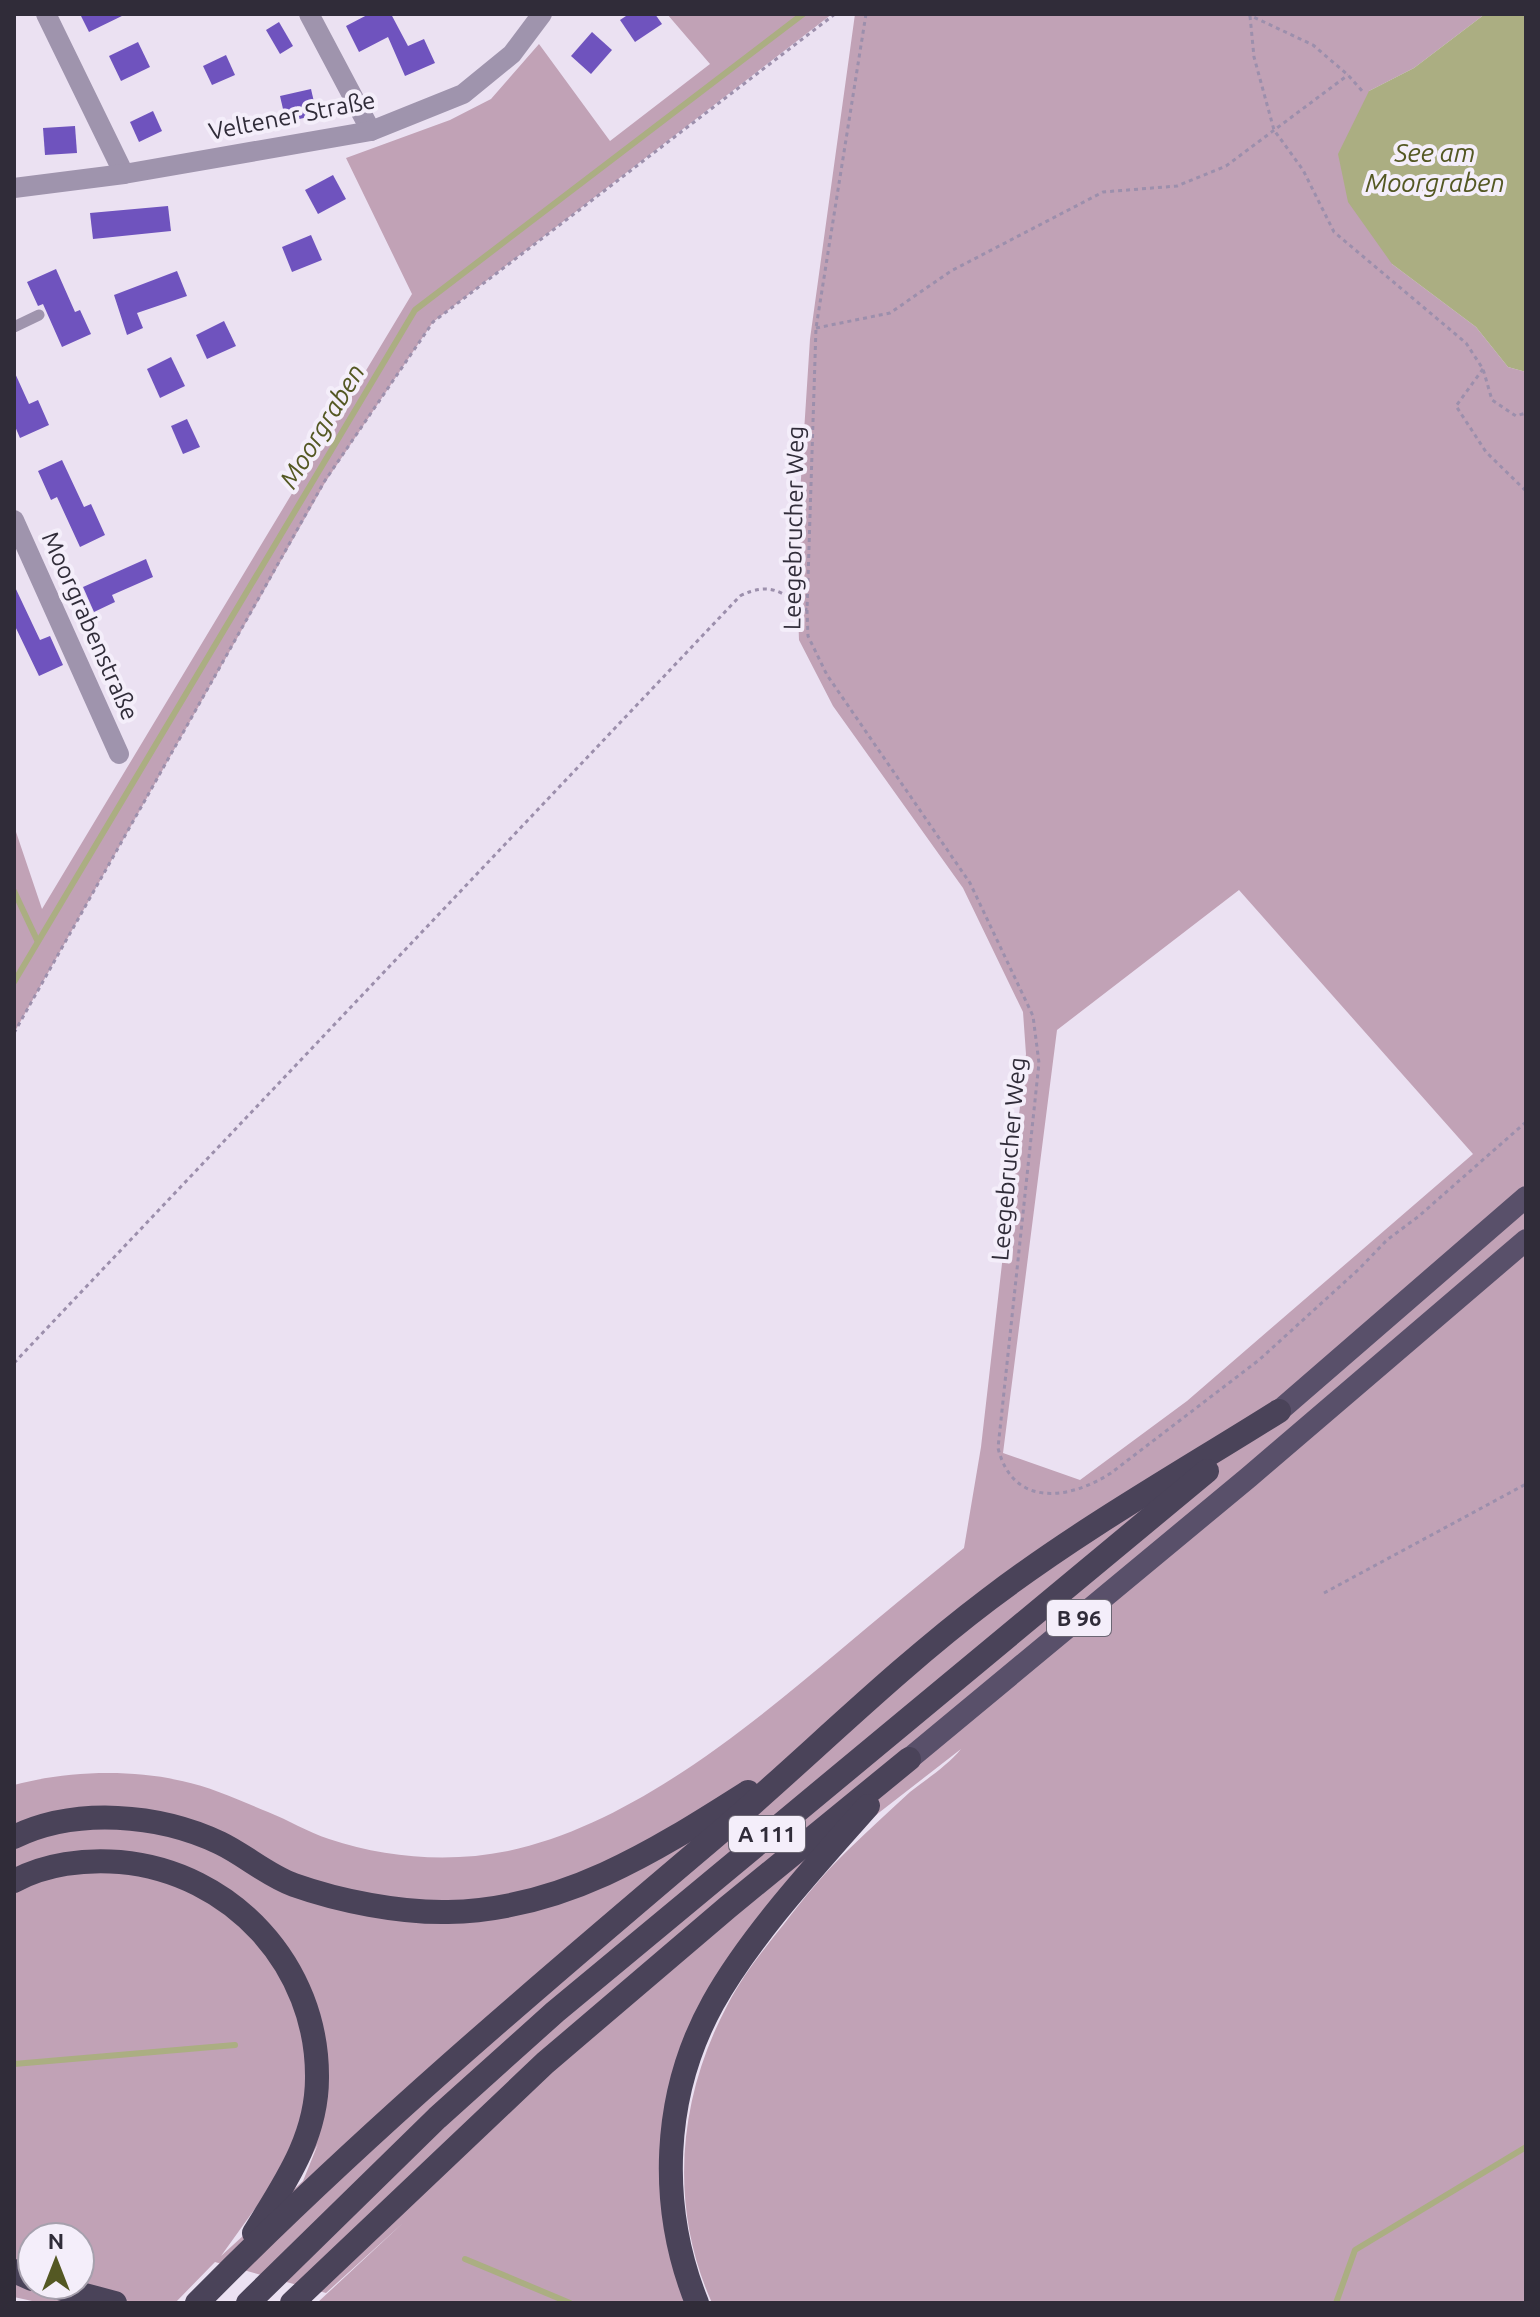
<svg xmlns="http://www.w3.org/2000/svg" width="1540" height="2317" font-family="Ubuntu,sans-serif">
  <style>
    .green { fill: #c1a2b6; fill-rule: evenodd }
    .water { fill: #abae82 }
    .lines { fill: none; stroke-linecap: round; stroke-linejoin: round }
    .stream { stroke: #abae82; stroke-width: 6 }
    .building { fill: #6f53be }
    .path { stroke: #9c8fac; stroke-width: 3; stroke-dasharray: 4 4; stroke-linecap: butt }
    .service { stroke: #9f94ad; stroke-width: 11 }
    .minor { stroke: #9f94ad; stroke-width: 20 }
    .trunk { stroke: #59506a; stroke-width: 22 }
    .motorway { stroke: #4a4359; stroke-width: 24 }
    .labels { text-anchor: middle; stroke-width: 8; stroke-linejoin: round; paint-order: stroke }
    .shield { fill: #f4eefa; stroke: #6b6673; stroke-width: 2 }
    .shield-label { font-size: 22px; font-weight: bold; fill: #302c39 }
    .street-label { font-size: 24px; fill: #302c39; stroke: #f4eefa }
    .water-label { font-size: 26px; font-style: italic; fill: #545823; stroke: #f4eefa }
  </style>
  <rect width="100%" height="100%" fill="#ebe1f2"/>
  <g class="green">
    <path d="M667,14H832L433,322L326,481L14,1033V826L42,909L412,294L346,158L450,120L491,99L539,44L610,141L710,64Z"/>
    <path d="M855,14H1485L1414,68L1369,91L1392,264L1476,327L1508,367L1526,372V2303H712C668,2205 678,2097 728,2004C743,1975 764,1949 784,1924C804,1898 824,1873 848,1850C868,1831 889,1811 910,1792C927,1779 948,1765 961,1749L791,1881L673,2070L662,2126L686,2303H317L404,2222L326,2293L215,2262L175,2303H41L14,2297V1785C66,1771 130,1769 182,1781C211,1787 241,1801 268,1812C288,1820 308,1832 329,1839C386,1858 449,1863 508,1851C630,1825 745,1730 838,1652C879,1617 921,1583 964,1548L981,1447L1026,1054L1023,1012L963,888L833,706L799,640L796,556L810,339ZM1239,890L1473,1154L1187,1401L1080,1480L1003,1453L1057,1030ZM318,2144L303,2181L221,2256L280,2174L299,2179ZM32,2237H80V2285H32Z"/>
  </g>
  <path class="water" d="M1485,14H1526V372L1508,367L1476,327L1392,264L1348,202L1338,154L1369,91L1414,68Z"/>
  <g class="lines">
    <g class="stream">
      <path d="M14,891L37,940"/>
      <path d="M14,982L415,310L803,14"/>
      <path d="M14,2064L235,2045"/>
      <path d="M465,2259L570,2303"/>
      <path d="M1336,2303L1355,2250L1526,2147"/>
    </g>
  </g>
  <g class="building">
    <path d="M80,14H126L89,32Z"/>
    <path d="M369,14H391L408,46L424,39L435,63L405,76L388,37L359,52L346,26Z"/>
    <path d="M629,14H655L662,24L635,42L620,20Z"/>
    <path d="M279,22L293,46L280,54L266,30Z"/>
    <path d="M592,32L612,50L591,74L571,56Z"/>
    <path d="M138,42L150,67L121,81L109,56Z"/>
    <path d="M226,55L235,75L212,85L203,66Z"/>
    <path d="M311,89L317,115L286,122L280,96Z"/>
    <path d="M153,111L162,131L139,142L130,122Z"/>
    <path d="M75,126L77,153L45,155L43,128Z"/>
    <path d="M333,175L346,199L318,214L305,190Z"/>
    <path d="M168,206L171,231L93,239L90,213Z"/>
    <path d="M311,235L322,260L292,272L282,247Z"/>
    <path d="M56,269L75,312L80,310L91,334L62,347L43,304L38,306L27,282Z"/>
    <path d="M177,271L187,296L137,313L143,328L127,335L114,295Z"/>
    <path d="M224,321L236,346L207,359L196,335Z"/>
    <path d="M171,357L185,386L160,398L147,369Z"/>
    <path d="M14,371L29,404L38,400L49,425L20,438L14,424Z"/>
    <path d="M187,419L200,447L183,454L171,426Z"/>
    <path d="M62,460L84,507L91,504L105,535L80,547L57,497L51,500L38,471Z"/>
    <path d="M146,559L153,577L112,595L115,602L94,612L83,587Z"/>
    <path d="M14,585L40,640L50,636L63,665L39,676L14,624Z"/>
  </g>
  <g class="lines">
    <g class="path">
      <path d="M866,14L816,328L807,610L808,636L827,675L970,883L1033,1016L1039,1063L998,1448C1013,1508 1069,1500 1111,1473L1259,1360L1359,1269L1387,1240L1419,1216L1526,1122"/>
      <path d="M1247,14L1313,45L1348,75L1364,93"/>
      <path d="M1250,16L1254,57L1274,130L1303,170L1334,232L1466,343L1483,369L1492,400L1516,416L1526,413"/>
      <path d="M816,328L890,313L951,271L1103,192L1177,186L1226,166L1348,75"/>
      <path d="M1483,369L1456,406L1486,452L1526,491"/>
      <path d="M14,1033L324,482L433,322L835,14"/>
      <path d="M14,1363L740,596C771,581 781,592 807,610"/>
      <path d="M1324,1593L1526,1484"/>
    </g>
    <path class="service" d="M14,327L39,315"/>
    <g class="minor">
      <path d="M46,14L124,174"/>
      <path d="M309,14L371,131"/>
      <path d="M14,188L124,174L371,131L463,94L512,54L542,14"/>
      <path d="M14,520L119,754"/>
    </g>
    <g class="trunk">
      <path d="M1279,1411L1526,1197"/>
      <path d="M909,1759L1249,1477L1526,1240"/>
    </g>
    <g class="motorway">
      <path d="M14,1837C76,1807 159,1814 220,1843C245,1855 267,1875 294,1885C339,1901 400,1913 448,1912C563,1910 655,1851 748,1792"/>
      <path d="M14,1881C45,1864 85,1859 120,1862C232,1872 318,1966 317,2078C317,2138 284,2184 254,2233"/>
      <path d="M14,2271L32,2279"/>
      <path d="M47,2285L115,2303"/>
      <path d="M197,2303C359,2138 535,1989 711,1840C804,1761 891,1673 989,1599C1081,1529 1182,1472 1279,1411"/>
      <path d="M248,2303L437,2118L555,2012L1207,1471"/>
      <path d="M292,2303L545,2063L728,1907L909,1759"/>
      <path d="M697,2303C658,2206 662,2095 713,2003C751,1935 816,1865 868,1806"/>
    </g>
  </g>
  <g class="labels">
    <g class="shield">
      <rect x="1047" y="1600" width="64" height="36" rx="6"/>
      <rect x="729" y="1816" width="76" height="36" rx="6"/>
    </g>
    <g class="shield-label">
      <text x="1079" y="1626">B 96</text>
      <text x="767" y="1842">A 111</text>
    </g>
    <g class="street-label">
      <text transform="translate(292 116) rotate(-11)" y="8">Veltener Straße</text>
      <text transform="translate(794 528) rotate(-89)" y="8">Leegebrucher Weg</text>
      <text transform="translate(90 626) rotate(66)" y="8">Moorgrabenstraße</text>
      <text transform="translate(1009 1159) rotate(-85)" y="8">Leegebrucher Weg</text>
    </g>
    <g class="water-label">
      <text x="1435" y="162">See am<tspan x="1435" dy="30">Moorgraben</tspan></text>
      <text transform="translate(322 426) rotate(-59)" y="9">Moorgraben</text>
    </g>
  </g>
  <rect width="1540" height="2317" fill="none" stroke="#302c39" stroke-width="32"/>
  <g transform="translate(56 2261)"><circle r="38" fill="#f4eefa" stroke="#a6a0ad" stroke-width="2"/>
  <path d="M0-6L14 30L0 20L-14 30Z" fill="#545823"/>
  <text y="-12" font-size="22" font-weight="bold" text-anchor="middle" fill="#302c39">N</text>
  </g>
</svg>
